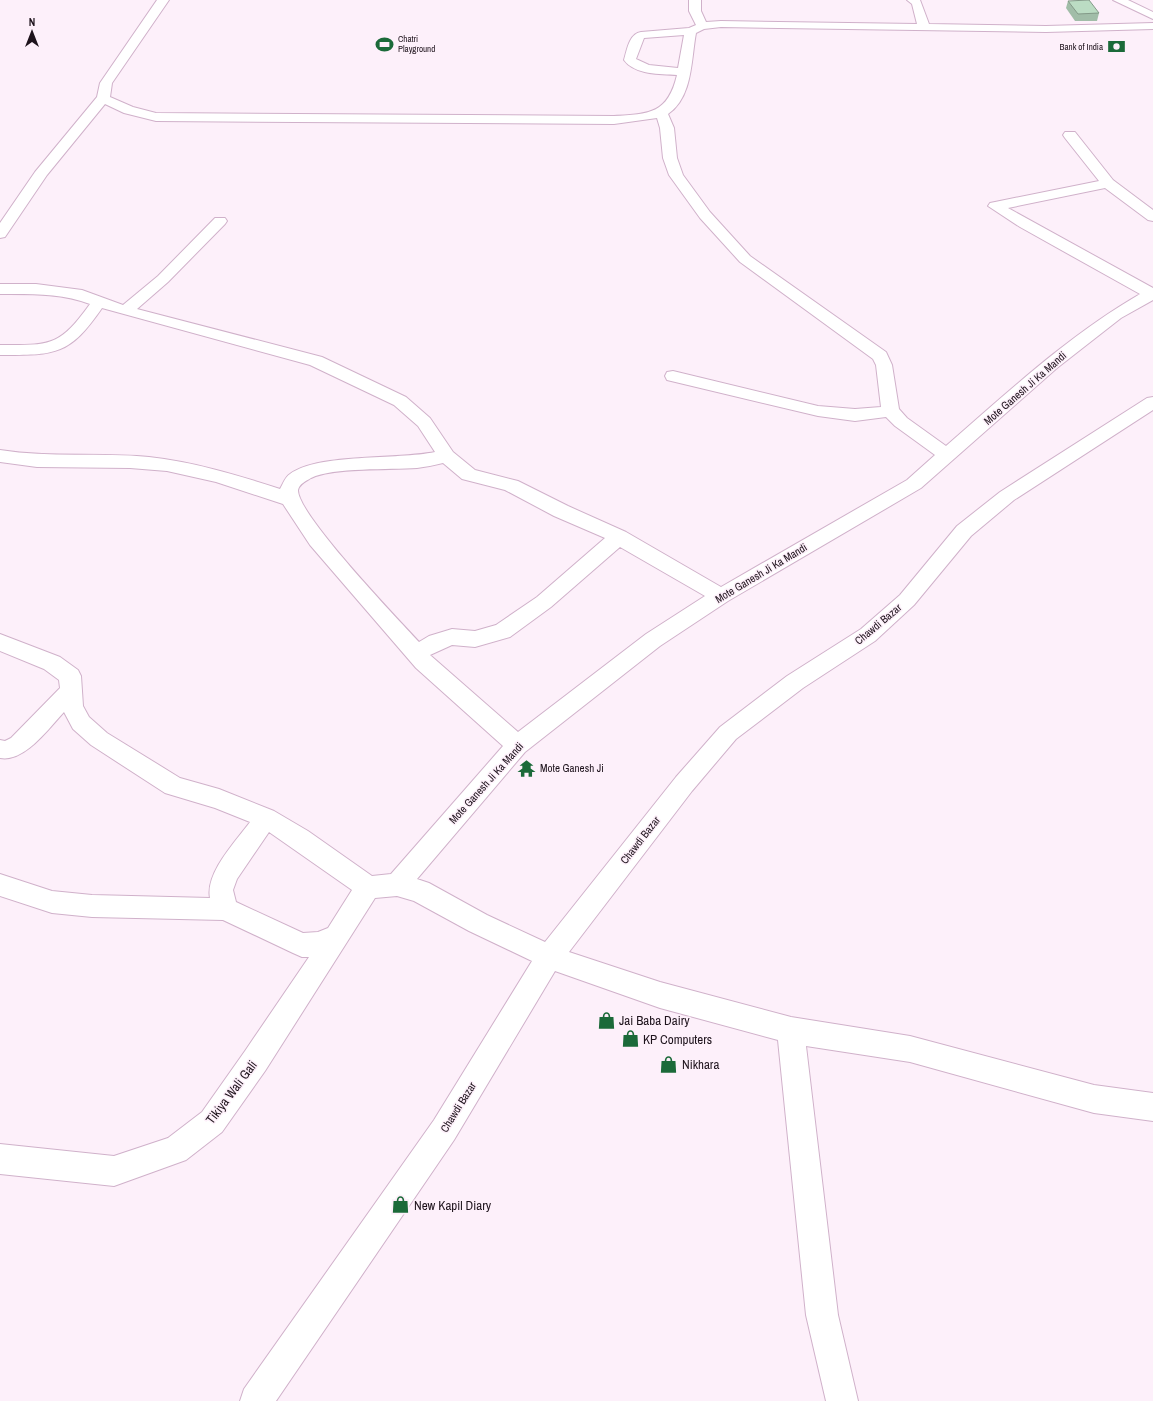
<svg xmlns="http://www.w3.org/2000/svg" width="1153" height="1401" font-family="'Archivo Narrow',sans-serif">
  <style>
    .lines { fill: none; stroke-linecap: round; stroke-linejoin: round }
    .minor-casing { stroke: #d0b1ca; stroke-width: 2 }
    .major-casing { stroke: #d0b1ca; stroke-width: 2 }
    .minor { fill: #fff; fill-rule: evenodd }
    .major { fill: #fff; fill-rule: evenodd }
    .wall { fill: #a1bda8 }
    .building { fill: #bbdcc3; stroke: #839a88 }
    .labels { text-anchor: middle; stroke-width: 3; stroke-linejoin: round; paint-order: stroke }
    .far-poi-label { font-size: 9px; fill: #1e131c; stroke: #fdf0fa; text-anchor: start }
    .street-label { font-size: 11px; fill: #1e131c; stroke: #fdf0fa }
    .poi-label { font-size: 11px; fill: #1e131c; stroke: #fdf0fa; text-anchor: start }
    .near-poi-label { font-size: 13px; fill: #1e131c; stroke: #fdf0fa; text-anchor: start }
    .near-street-label { font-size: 13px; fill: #1e131c; stroke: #fdf0fa }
  </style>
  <rect width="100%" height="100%" fill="#fdf0fa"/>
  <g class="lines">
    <defs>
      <path id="minor" d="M157,0H169L112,83L110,97L133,107L156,113L614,116C649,114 668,114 677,75C660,74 635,75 624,60C627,50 629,34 641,32L689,28L696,25L689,11V0H701V11L706,22L721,21L917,24L912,4L907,0H920L929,24L1046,26L1153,23V29L1046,32L721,27L704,29L696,33C691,59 693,97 668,114L674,128L677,158L683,175L710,212L750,256L886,352L892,365L899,409L907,418L946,446C1008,392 1069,335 1140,294L1020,227L988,206L990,203L995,202L1099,181L1065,138L1063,135L1065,132H1075L1113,180L1153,210V221L1148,220L1105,188L1008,208L1153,288V300L1121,318L1057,368L921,488L728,601L660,646L525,752L417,879L429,883L487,915L545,942L676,777L720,727L787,676L861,629L900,595L957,526L1000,492L1147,398L1153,397V410L1014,500L971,536L914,605L875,641L803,688L736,739L692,791L569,952L660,982L791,1017L910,1036L1094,1085L1153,1093V1121L1094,1113L910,1062L806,1046L838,1315L858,1401H826L806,1315L778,1040L660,1008L555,971L454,1140L276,1401H240L244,1389L434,1120L532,961L469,931L414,901L397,896L375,898L265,1071L222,1132L186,1160L114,1186L0,1174V1144L114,1156L168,1138L202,1112L245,1051L309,957H302L293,953L223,920L92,917L52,913L0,896V874L52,891L92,895L210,898C205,873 236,841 250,822L215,808L165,793L91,745L73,729L64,712C49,728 24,763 0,758V740L5,741L11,738L60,688L59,680L44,669L0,651V634L60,657L78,670L81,676L83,706L89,717L107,733L180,778L219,789L274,811L308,831L372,876L391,874L503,746L416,668L310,545L283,504L216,482L167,471L130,468L37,467L0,462V450C50,458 100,452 149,457C194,462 237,475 280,489C283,484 285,477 290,474C319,453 397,460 435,452L418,426L394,405L310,365L102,308C69,356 55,355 0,355V345C51,345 59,347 90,304C62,293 30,294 0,294V284H36L82,290L123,305L158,276L215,218H225L227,221L225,224L168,282L137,309L322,357L406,397L430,418L453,452L475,470L518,481L568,506L626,532L721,587L907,480L935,455L895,426L886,417L855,421L818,416L667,380L665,376L667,372L673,371L818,406L855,409L881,407L876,365L873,359L740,262L700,218L669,175L663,158L660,128L657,118L614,124L156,121L124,113L105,104L47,175L5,237L0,238V223L35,172L97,97L100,83ZM684,35L678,68L649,65L636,59L644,38ZM443,463L462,479L505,490L554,516L605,538L537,597L496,625L475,631L452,629L429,636L419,642C398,619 297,514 298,490C299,484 306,481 311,478C333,467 390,470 417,468C425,467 435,465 443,463ZM620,547L705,596L646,634L518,732L430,655L452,645L475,647L510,637L551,607ZM269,832L352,890L328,928L318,932L303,933L236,902L233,890L237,879Z"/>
      <path id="major" d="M1113,0H1128L1153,12V19Z"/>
    </defs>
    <use href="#minor" class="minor-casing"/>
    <use href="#major" class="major-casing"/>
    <use href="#minor" class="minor"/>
    <use href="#major" class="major"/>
  </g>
  <path class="wall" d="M1068,1L1099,13L1097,21H1075L1066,8Z"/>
  <path class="building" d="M1089,0L1099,13L1078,14L1068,1Z"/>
  <defs>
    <symbol id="stadium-bare" viewBox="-9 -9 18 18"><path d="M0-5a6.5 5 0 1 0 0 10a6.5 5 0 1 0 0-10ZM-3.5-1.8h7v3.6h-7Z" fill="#1b6a39" stroke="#fdf0fa" stroke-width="2.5" paint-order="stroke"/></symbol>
    <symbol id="bank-bare" viewBox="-9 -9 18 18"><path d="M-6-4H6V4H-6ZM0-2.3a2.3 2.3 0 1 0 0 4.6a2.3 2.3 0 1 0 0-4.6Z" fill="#1b6a39" stroke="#fdf0fa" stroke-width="2.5" paint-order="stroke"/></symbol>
    <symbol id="temple-bare" viewBox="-9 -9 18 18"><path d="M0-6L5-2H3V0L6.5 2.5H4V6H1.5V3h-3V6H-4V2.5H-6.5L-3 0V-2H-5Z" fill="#1b6a39" stroke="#fdf0fa" stroke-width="2.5" paint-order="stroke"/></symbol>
    <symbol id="shop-bare" viewBox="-9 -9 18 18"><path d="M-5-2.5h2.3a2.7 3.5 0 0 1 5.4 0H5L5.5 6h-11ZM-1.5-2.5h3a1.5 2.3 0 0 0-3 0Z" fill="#1b6a39" stroke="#fdf0fa" stroke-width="2.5" paint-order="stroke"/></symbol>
  </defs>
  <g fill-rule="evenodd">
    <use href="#stadium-bare" x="372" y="32" width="25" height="25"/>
    <use href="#bank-bare" x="1104" y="34" width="25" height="25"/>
    <use href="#temple-bare" x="514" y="756" width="25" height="25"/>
    <use href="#shop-bare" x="594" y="1008" width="25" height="25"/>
    <use href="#shop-bare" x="618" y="1026" width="25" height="25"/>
    <use href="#shop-bare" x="656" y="1052" width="25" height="25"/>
    <use href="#shop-bare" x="388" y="1192" width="25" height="25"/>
  </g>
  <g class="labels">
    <g class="far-poi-label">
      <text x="398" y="42">Chatri<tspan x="398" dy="10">Playground</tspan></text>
      <text x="1103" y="50" text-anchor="end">Bank of India</text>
    </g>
    <g class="street-label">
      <text transform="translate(1025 388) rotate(-41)" y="4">Mote Ganesh Ji Ka Mandi</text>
      <text transform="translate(761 573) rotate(-31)" y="4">Mote Ganesh Ji Ka Mandi</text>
      <text transform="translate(878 624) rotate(-40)" y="4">Chawdi Bazar</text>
      <text transform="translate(486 783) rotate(-48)" y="4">Mote Ganesh Ji Ka Mandi</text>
      <text transform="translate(640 840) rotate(-52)" y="4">Chawdi Bazar</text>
      <text transform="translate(458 1107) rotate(-58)" y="4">Chawdi Bazar</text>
    </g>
    <g class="poi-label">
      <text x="540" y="772">Mote Ganesh Ji</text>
    </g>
    <g class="near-poi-label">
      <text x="619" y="1025">Jai Baba Dairy</text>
      <text x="643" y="1044">KP Computers</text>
      <text x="682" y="1069">Nikhara</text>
      <text x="414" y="1210">New Kapil Diary</text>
    </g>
    <g class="near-street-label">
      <text transform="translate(231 1092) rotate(-53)" y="5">Tikiya Wali Gali</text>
    </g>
  </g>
  <g transform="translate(32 32)" stroke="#fdf0fa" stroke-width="3" paint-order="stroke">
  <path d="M0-3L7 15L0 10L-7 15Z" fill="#1e131c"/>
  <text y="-6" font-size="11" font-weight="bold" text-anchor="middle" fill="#1e131c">N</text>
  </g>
</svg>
